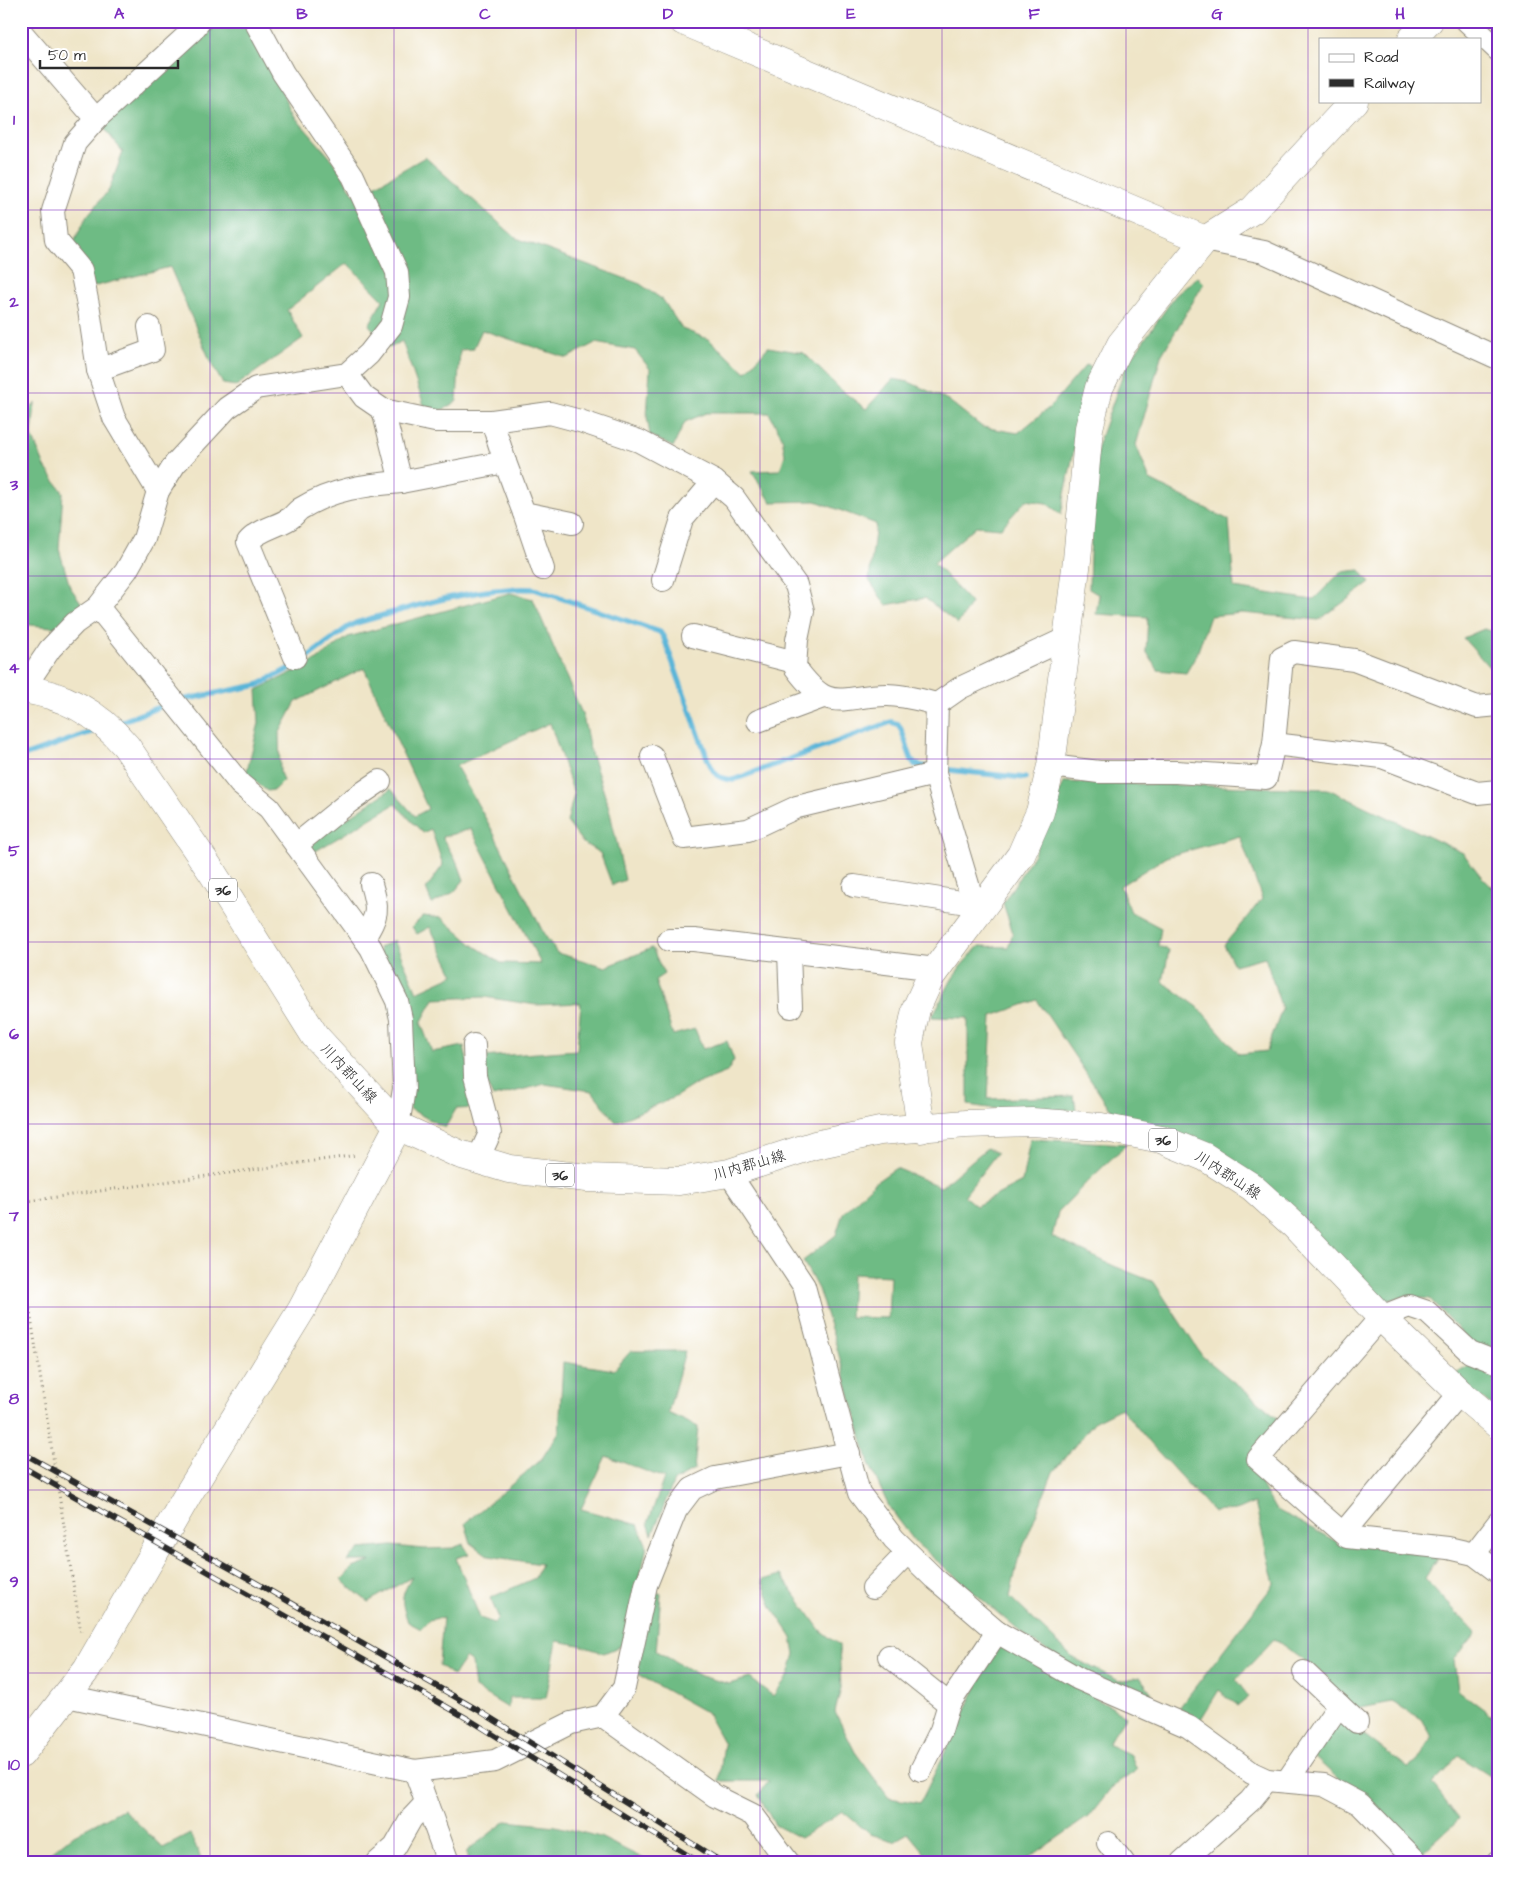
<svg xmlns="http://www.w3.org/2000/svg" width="1519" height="1883" font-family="'Architects Daughter','Klee One',sans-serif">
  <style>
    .forest { fill: #6ebb84; stroke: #4c7358; fill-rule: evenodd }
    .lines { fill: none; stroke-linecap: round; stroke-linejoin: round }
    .stream { stroke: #5ab5d8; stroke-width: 5.5 }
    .street-casing { stroke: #8d887a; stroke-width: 24 }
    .secondary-casing { stroke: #8d887a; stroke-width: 29 }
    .primary-casing { stroke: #8d887a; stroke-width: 29 }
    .path { stroke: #8d887a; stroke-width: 3; stroke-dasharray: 1 4; stroke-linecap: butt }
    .street { stroke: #fff; stroke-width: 22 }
    .secondary { stroke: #fff; stroke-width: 28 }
    .primary { stroke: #fff; stroke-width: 28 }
    .rail-casing { stroke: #2b2b2b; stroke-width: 5.5 }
    .rail { stroke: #fff; stroke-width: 4; stroke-dasharray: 11; stroke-linecap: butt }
    .grid { fill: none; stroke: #7b2cbf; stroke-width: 1; stroke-opacity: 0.55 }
    .labels { text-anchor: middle; stroke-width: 4; stroke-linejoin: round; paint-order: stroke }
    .shield { fill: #fff; stroke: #6b6b6b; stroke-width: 1 }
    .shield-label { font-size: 14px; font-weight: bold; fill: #2b2b2b }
    .street-label { font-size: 15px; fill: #2b2b2b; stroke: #fff }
    .neatline { fill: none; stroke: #7b2cbf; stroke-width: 2 }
    .grid-label { font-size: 16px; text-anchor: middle; font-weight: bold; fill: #7b2cbf }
  </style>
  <rect width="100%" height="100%" fill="#fff"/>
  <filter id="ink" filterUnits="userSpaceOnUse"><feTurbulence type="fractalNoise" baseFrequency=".02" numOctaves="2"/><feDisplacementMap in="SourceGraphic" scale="10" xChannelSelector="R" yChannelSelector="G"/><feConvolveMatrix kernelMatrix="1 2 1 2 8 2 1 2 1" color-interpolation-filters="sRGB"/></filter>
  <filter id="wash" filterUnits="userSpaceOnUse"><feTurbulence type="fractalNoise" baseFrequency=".0096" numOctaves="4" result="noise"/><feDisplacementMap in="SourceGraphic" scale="20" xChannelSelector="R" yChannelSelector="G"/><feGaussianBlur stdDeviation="1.12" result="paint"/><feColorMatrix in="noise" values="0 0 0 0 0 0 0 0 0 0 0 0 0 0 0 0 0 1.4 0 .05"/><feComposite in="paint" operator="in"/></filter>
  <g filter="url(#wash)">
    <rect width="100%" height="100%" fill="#efe5c8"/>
    <g class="forest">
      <path d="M211,21H240L254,37L294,116L335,163L354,194L373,187L425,157L516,238L640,284L663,300L682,329L708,339L746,372L768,347L804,353L840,389L866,409L893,379L909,382L948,400L982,427L1018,433L1050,407L1086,365L1096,369L1077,435L1061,514L1046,503L1026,500L1001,528L976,526L934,563L971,603L958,624L925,598L886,605L869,580L876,524L816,501L771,502L752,471L780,470L785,455L782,437L769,413H706L685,422L673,447L650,435L647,417L650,369L635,350L595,343L567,358L482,330L473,349L460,350L457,401C443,411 439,413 424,405L402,341L390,348L369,325L383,300L347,263L287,310L303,338L236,386L223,384L212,365L170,267L92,287L71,247L87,216L109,190L123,152L103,127Z"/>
      <path d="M1197,277L1204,283L1161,356L1136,445L1150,480L1229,520L1234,588L1313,600L1341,572L1360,570L1370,583L1319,620L1242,613L1210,616L1197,654L1186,673L1158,670L1146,651L1148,617L1096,614L1099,595L1089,589L1090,555L1098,444L1126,366L1175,296Z"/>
      <path d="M35,403L32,436L45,467L63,492L59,549L70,587L85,608L62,628L21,624V417Z"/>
      <path d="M510,593L533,599L583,716L590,750L609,808L625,880L612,885L600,853L583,843L567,822L574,794L550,723L456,766L491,828L544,934L557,953L606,967L652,948L664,974L655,980L673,1035L695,1029L703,1049L727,1041L734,1060L727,1072L694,1085L675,1097L616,1122L592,1091L545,1084L493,1097L484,1078L483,1057L577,1050L581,1003L536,1005L484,997L434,999L421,1023L432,1052L464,1046L477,1108L456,1109L445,1128L410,1109L379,948L394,940L417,992L454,975L430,927L417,934L412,927L423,916L442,918L473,945L501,963L541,964L471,829L442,837L459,866L464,880L454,892L432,904L426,889L443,865L431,829L423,833L395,804L314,852L307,845L391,789L415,816L428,809L364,668L296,702L279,734L280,772L283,781L274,790L267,791L246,774L259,723L257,690L317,660L348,637Z"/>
      <path d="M1484,629L1498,633V677L1463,638Z"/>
      <path d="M1064,782L1328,789L1463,853L1480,875L1498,893V1356L1474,1346L1430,1299L1407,1296L1380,1302L1287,1206L1144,1125L1110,1109L1037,1000L992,1016L988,1099L1074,1096L1076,1110L989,1108L968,1105V1018L932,1017L951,981L960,967L979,946L1008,947L1013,933L1003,903L1034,854ZM1240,836L1262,899L1224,945L1234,965L1265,957L1282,1009L1267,1051L1239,1054L1198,1007L1163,982L1169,950L1158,946L1161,928L1131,912L1120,886L1166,857Z"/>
      <path d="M1030,1139L1127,1144L1089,1180L1058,1212L1052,1237L1114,1266L1154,1282L1202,1356L1278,1418L1247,1458L1275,1509L1341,1544L1439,1555L1424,1578L1476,1633L1454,1660L1458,1690L1490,1714L1498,1715V1781L1459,1756L1432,1784L1459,1819L1421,1854L1314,1757L1340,1716L1407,1768L1416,1763L1432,1737L1422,1719L1392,1702L1356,1709L1339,1694L1325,1675L1274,1639L1236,1680L1249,1697L1238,1706L1219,1690L1199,1722L1179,1708L1274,1584L1255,1503L1235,1510L1213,1512L1150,1443L1121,1408L1095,1421L1053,1472L1018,1560L1010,1597L1072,1657L1119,1681L1140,1677L1151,1692L1148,1699L1075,1669L1026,1637L916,1543L889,1507L869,1463L835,1341L818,1289L803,1261L836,1235L843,1213L873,1184L896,1168L941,1187L987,1148L997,1153L964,1196L976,1206L1022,1182ZM852,1274L890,1276L888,1318L850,1317Z"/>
      <path d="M631,1351H685L668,1413L698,1427L694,1470L674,1481L652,1535L648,1523L664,1478L606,1456L581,1509L638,1525L647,1546L625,1644L604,1653L579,1645L557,1641L546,1698H509L508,1708L475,1688L472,1663L465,1658L453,1676L439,1665L443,1617L429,1620L421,1629L408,1622C400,1600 401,1596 412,1577L368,1602L341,1580L353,1568L371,1561H347L360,1549L392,1546L425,1549L453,1548L463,1544L469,1554L456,1558L480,1618L494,1623L499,1618L490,1598L535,1578L541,1564L489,1556L471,1543L465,1523L541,1460L559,1432L563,1362L614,1370Z"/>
      <path d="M1474,1363L1498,1372V1412L1454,1375Z"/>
      <path d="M781,1575L820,1630L839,1645L841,1688L835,1712L855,1752L889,1798L920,1803L995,1650L1005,1645L1126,1716L1107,1744L1131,1755L1137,1770L1111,1788L1088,1817L1027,1859L1025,1862H932L908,1833L894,1841L870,1834L842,1811L828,1821L800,1838L775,1825L758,1795L769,1781H719L724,1744L707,1713L637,1674L652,1593H661L656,1651L701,1676L729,1684L750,1678L773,1696L789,1675L795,1654L792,1637L772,1607L762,1580Z"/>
      <path d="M123,1809L163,1848L190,1834L203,1862H39L70,1837Z"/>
      <path d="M506,1821L556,1826L600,1837L650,1862H467V1851Z"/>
    </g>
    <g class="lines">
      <g class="stream">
        <path d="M182,700L258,685L298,664L347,628L356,623C414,607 473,586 534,589L660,632L664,638L708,760C715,775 716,778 733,780L891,722L898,724C906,736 907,752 914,764L926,767"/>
        <path d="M120,722L167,704"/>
        <path d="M21,757L97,730"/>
        <path d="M940,769L1025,778"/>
      </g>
    </g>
  </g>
  <g filter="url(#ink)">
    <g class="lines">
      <defs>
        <g id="street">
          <path d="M1467,21L1498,50"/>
          <path d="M21,32L96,119"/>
          <path d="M1205,240L1264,252L1498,358"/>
          <path d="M98,370L153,350L149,327"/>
          <path d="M347,374L364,397L383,410L435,421H492L550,413L580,421L639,441L714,481L734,498L796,585L803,611L797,640L795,667C830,715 838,696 887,695C904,695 920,700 937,704"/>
          <path d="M383,410L401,482L505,462L492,421"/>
          <path d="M505,462L524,513L572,523"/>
          <path d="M158,491L114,418L98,370L89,310L81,270L56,240L53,211L75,143L96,119L192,31L200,21"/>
          <path d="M524,513L543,569"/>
          <path d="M663,580L682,519L714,481"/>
          <path d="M98,607L240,784L269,808L364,938L371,948L397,1001L401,1019L404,1089L398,1126"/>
          <path d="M693,636L795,662"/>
          <path d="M295,657L248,542C258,530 276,527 289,519C293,517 296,512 300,509C332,489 365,485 401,482"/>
          <path d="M23,689L50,649L75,623L98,607L126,571L144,539L158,491L175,464L227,408L256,388L347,374L369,354L391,326L399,297L397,272L353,176L283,73L255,21"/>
          <path d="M937,704L935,774L977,915"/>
          <path d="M937,704L960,688L1067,638"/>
          <path d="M758,721L823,697"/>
          <path d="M1274,744L1382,757L1477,793L1498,791"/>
          <path d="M652,756L684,838L748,830L797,807L935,774"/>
          <path d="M1051,766L1099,772H1176L1266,778L1274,744L1282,658L1294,652L1354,660L1477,707L1498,705"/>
          <path d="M296,845L349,802L380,781"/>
          <path d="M854,886L974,904"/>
          <path d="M364,938C378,914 379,911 371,884"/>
          <path d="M669,940H694L936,969"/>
          <path d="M789,952L791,1007"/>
          <path d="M474,1045L475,1076L490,1133L478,1159"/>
          <path d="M729,1173L804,1286L859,1493L894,1539L934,1578L997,1632L1079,1679L1189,1727L1252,1773L1267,1780L1324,1785L1360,1804L1417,1862"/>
          <path d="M1498,1363L1470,1352L1427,1312L1409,1306L1381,1317L1258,1459L1347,1537L1448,1548L1474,1554L1498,1572"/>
          <path d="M1343,1533L1460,1393"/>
          <path d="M1474,1554L1498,1523"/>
          <path d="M873,1588L907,1553"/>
          <path d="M889,1656L949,1704"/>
          <path d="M1304,1672L1357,1722"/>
          <path d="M67,1696L415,1771L495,1761L571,1723L603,1716L624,1688L646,1585L676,1510L692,1489L715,1478L849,1453"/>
          <path d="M603,1716L715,1796L753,1815L788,1862"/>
          <path d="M921,1770L941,1730L949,1704L997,1632"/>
          <path d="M415,1771L448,1862"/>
          <path d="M1287,1781L1339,1705"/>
          <path d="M1108,1843L1123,1862"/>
          <path d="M378,1862L395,1847L411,1819L427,1802"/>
          <path d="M1182,1862L1250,1801L1267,1780"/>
          <path d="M1497,1862L1498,1861"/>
        </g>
        <g id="secondary">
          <path d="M683,21L1205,240"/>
          <path d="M1412,39L1429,21"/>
          <path d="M921,1129L909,1043L916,1009L931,976L1021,855L1040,812L1051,766L1077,560L1089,428L1099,388L1121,344L1205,240L1253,210L1354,101"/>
          <path d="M21,1754L87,1669L187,1496L302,1309L398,1126"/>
        </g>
        <path id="primary" d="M21,689C64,694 99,714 126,746L212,872L315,1036L398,1126L459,1154L509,1169L587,1178L679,1181L729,1173L815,1145L880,1131L966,1124L1032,1122L1101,1127L1161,1139L1205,1157L1252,1187L1295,1226L1381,1317L1460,1393L1498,1425"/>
      </defs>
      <use href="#street" class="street-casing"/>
      <use href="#secondary" class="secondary-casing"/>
      <use href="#primary" class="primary-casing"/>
      <g class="path">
        <path d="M21,1202L357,1155"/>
        <path d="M21,1255L81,1633"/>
      </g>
      <use href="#street" class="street"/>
      <use href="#secondary" class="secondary"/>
      <use href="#primary" class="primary"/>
      <defs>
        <g id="rail">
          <path d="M21,1452L253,1581L478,1710L722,1862"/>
          <path d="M21,1466L470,1720L699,1862"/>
        </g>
      </defs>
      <use href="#rail" class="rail-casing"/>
      <use href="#rail" class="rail"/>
    </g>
  </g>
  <path class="grid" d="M210,21V1862M394,21V1862M576,21V1862M760,21V1862M942,21V1862M1126,21V1862M1308,21V1862M21,210H1498M21,393H1498M21,576H1498M21,759H1498M21,942H1498M21,1124H1498M21,1307H1498M21,1490H1498M21,1673H1498"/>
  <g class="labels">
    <g class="shield">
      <rect x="209" y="878.5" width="28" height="23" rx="4"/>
      <rect x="1149" y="1128.5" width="28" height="23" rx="4"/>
      <rect x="546" y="1163.5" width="28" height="23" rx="4"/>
    </g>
    <g class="shield-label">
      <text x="223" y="895">36</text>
      <text x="1163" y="1145">36</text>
      <text x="560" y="1180">36</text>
    </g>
    <g class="street-label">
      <text transform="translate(349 1073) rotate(47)" y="5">川内郡山線</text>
      <text transform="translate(749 1165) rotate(-16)" y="5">川内郡山線</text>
      <text transform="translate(1228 1175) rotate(33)" y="5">川内郡山線</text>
    </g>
  </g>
  <rect width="1519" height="1883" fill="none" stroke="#fff" stroke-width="55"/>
  <rect x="1319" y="38" width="162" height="65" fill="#ffffff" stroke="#aaaaaa"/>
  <rect x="1329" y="54" width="25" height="8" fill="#ffffff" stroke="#aaaaaa"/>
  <text x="1364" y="62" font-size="15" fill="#2b2b2b">Road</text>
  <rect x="1329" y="79" width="25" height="8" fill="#2b2b2b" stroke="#aaaaaa"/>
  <text x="1364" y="88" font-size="15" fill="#2b2b2b">Railway</text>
  <path d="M40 60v8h138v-8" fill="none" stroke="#2b2b2b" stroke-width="2.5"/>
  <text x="48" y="60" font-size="15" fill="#2b2b2b" stroke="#ffffff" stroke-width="4" paint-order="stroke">50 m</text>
  <rect x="28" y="28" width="1464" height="1828" class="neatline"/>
  <g class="grid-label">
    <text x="119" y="19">A</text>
    <text x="302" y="19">B</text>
    <text x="485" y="19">C</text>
    <text x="668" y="19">D</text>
    <text x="851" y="19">E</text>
    <text x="1034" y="19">F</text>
    <text x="1217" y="19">G</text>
    <text x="1400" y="19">H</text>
    <text x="14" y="125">1</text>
    <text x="14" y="307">2</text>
    <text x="14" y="490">3</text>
    <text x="14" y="673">4</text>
    <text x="14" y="856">5</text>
    <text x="14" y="1039">6</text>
    <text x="14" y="1221">7</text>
    <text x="14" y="1404">8</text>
    <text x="14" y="1587">9</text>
    <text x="14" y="1770">10</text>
  </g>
</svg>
